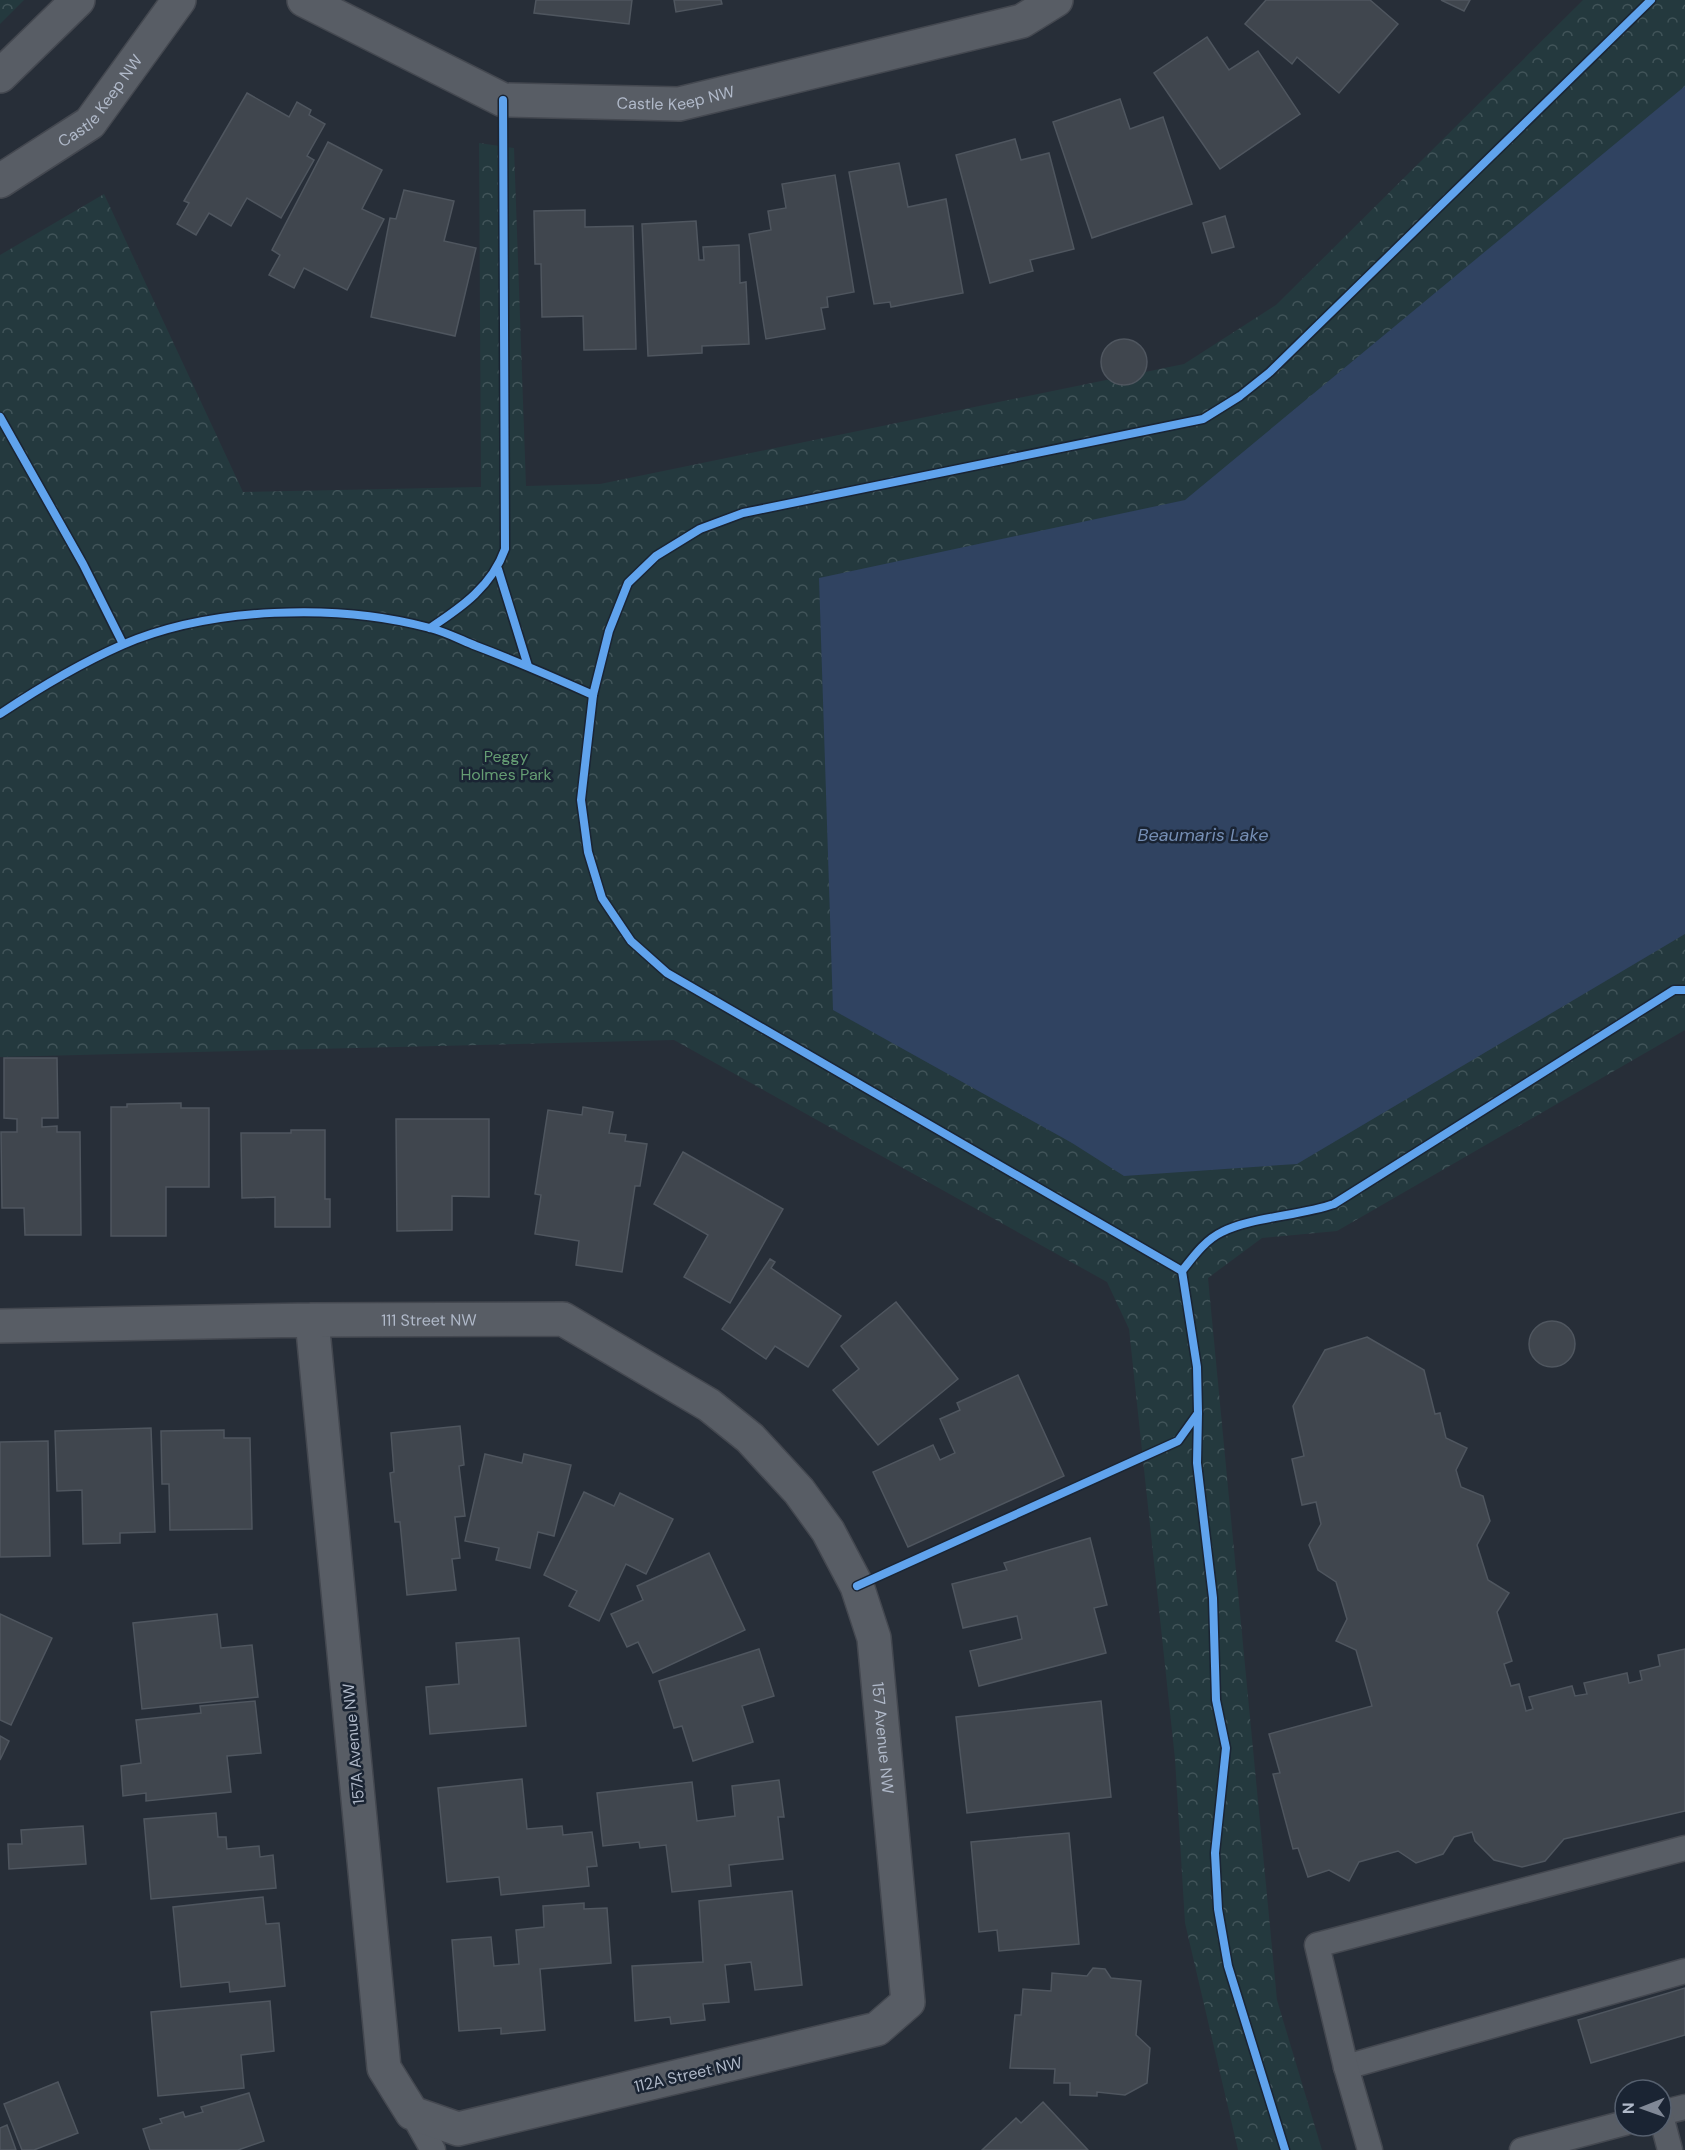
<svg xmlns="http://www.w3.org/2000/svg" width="1685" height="2150" font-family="'DM Sans',sans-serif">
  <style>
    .forest { fill: url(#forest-crowns) }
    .water { fill: #304361 }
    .building { fill: #40464e; stroke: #4f565f; stroke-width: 1.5 }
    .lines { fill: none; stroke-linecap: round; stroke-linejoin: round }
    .lane-casing { stroke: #444850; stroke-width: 27 }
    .street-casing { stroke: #444850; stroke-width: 36 }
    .lane { stroke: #585d65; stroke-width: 24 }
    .street { stroke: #585d65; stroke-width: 33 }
    .cycleway-casing { stroke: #1a2433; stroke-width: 11 }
    .cycleway { stroke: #60a3ed; stroke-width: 8 }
    .labels { text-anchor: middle; stroke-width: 5; stroke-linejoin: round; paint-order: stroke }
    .street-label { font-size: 16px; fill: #b0b9c9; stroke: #1a2433 }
    .park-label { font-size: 16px; fill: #659d73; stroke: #1a2433 }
    .water-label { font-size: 18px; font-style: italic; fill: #758eb4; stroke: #1a2433 }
  </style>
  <defs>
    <pattern id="forest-crowns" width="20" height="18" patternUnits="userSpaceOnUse" patternTransform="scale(1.5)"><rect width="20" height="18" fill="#24393e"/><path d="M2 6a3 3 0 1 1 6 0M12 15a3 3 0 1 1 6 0" fill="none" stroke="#415459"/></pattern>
  </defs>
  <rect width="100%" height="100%" fill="#272e38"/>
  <g class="forest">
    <path d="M0,0H24L0,24Z"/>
    <path d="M1583,0H1685V1030L1337,1231L1262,1238L1208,1278L1277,2000L1322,2150H1238L1185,1923L1175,1759L1129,1329L1107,1282L674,1040L0,1057V255L104,194L243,492L481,487L479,143L514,148L526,486L600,484L1184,364L1276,305Z"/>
  </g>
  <path class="water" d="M1685,86V934L1297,1164L1124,1176L1072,1143L833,1010L819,578L1185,500Z"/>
  <g class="building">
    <path d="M536,0H632L629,24L534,13Z"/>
    <path d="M674,0H721L722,4L676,12Z"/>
    <path d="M1266,0H1370L1398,24L1339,93L1297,57L1292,64L1245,24Z"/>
    <path d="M1441,0H1470L1464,11Z"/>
    <path d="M1207,37L1229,70L1258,51L1300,114L1220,169L1154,73Z"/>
    <path d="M247,93L289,117L297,102L311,110L309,115L325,124L307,156L314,160L281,218L247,198L231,226L209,213L196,235L177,224L189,203L184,201Z"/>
    <path d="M1120,99L1130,129L1163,117L1192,204L1092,238L1053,122Z"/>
    <path d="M1015,139L1021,160L1049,153L1074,249L1030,260L1033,271L990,283L956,155Z"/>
    <path d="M328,142L382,170L362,209L384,219L347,290L304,268L294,288L269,275L280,255L272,250Z"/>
    <path d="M899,163L908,207L946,199L963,293L891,307L890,302L874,304L849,172Z"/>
    <path d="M835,175L854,292L827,297L828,307L821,308L825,329L766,339L749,234L771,230L768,211L786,208L782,184Z"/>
    <path d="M404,190L454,201L444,241L476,248L455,336L371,317L390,218L396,219Z"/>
    <path d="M585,210V227L633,226L636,349L584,350L583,316L542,317L541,264H535L534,211Z"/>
    <path d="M1225,216L1234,247L1212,253L1203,223Z"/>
    <path d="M696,221L699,260H704L703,247L739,245L740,283L746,282L749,344L702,346V353L648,356L642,224Z"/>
    <circle cx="1124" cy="362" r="23"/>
    <path d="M4,1058H57L58,1118H42V1127L57,1126V1132H80L81,1235H25L24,1208H2L1,1132H17V1119L4,1118Z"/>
    <path d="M181,1103V1108H209V1187H166V1236H111V1107H127V1104Z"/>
    <path d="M583,1107L613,1112L609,1133L626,1135L625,1141L647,1144L640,1186H635L622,1272L576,1265L579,1241L535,1234L541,1195L535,1194L548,1110L582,1115Z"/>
    <path d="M396,1119H489V1197L452,1196V1230L397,1231Z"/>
    <path d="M291,1130H325V1199H330V1227H275V1197L242,1198L241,1133H291Z"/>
    <path d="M683,1152L783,1209L730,1303L684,1277L708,1235L654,1204Z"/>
    <path d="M770,1259L775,1262L771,1268L841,1316L808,1367L775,1346L766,1359L722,1329Z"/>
    <path d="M896,1302L958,1379L878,1445L833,1390L859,1369L841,1346Z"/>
    <circle cx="1552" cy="1344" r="23"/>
    <path d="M1367,1337L1424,1370L1435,1414L1440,1413L1446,1438L1467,1448L1456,1470L1461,1487L1483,1496L1490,1521L1477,1545L1488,1580L1509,1593L1497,1612L1512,1661L1504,1664L1511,1686L1519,1684L1526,1711L1533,1709L1529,1697L1572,1686L1575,1696L1587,1694L1584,1683L1627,1673L1629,1683L1642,1680L1640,1671L1660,1666L1658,1655L1685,1649V1811L1564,1839L1545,1861L1522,1867L1494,1860L1475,1841L1472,1832L1454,1837L1443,1854L1416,1863L1398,1851L1359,1862L1349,1881L1329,1870L1308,1877L1298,1848L1293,1849L1273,1774L1280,1773L1269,1734L1372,1706L1356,1650L1336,1641L1347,1619L1336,1582L1318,1570L1309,1545L1321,1524L1316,1502L1302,1505L1292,1459L1304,1456L1293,1406L1325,1350Z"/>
    <path d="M1018,1375L1064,1476L908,1547L873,1472L933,1445L940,1460L955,1453L940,1419L960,1410L957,1403Z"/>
    <path d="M460,1426L464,1465L459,1466L465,1516L455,1517L460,1558L452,1559L456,1590L407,1595L400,1522H395L390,1473L394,1472L391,1433Z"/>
    <path d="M151,1428L155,1532L120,1533V1543L83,1544L82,1490L57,1491L55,1431Z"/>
    <path d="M224,1430V1438H250L252,1529L170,1530L169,1484H162L161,1431Z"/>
    <path d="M48,1441L50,1556L0,1557V1442Z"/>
    <path d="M485,1454L522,1463L524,1454L571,1465L554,1536L538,1532L530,1568L496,1560L499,1548L465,1541Z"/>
    <path d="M584,1492L614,1506L620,1493L673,1519L646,1574L626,1564L599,1621L569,1606L577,1591L544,1575Z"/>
    <path d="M1090,1538L1107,1605L1094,1608L1106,1653L979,1686L970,1651L1022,1639L1017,1616L963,1628L952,1584L1007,1570L1004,1563Z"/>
    <path d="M709,1553L745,1630L653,1673L638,1642L627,1647L611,1614L643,1600L637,1586Z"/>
    <path d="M0,1614L52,1638L11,1725L0,1720Z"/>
    <path d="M217,1614L221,1648L252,1645L258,1697L142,1709L133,1623Z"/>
    <path d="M519,1638L526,1726L430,1734L426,1687L459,1684L456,1643Z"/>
    <path d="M759,1649L774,1696L742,1706L753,1742L693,1761L682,1726L674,1728L659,1681Z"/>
    <path d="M255,1701L261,1753L227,1756L231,1792L146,1801V1793L123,1796L121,1766L141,1763L136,1720L201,1713L200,1706Z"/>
    <path d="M1101,1701L1111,1797L967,1813L956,1717Z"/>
    <path d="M0,1736L9,1741L0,1760Z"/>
    <path d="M522,1779L527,1829L562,1826L563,1835L592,1832L597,1866L587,1867L589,1886L501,1895L499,1877L447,1882L438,1788Z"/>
    <path d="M779,1780L784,1817H778L783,1859L729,1865L731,1886L672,1892L666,1845L640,1848L639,1842L603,1846L597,1793L692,1782L697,1821L735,1816L732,1786Z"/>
    <path d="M216,1813L218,1837H226L227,1849L259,1846L260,1857L273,1855L276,1888L151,1899L144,1819Z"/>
    <path d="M83,1826L86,1864L9,1869L8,1844H22L21,1830Z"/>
    <path d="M1069,1833L1079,1944L999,1951L997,1930L979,1932L971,1842Z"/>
    <path d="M792,1891L802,1985L755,1990L751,1962L725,1965L729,2002L703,2004L705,2020L671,2024L670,2017L635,2021L632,1966L703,1962L699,1901Z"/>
    <path d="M263,1897L266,1924L279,1923L285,1986L230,1992L229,1982L181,1987L173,1907Z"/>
    <path d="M584,1903V1909L607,1908L611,1963L540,1969L545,2030L501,2034V2028L459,2031L452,1940L491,1937L494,1966L519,1964L516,1930L544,1927L543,1906Z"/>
    <path d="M1093,1968L1105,1969L1111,1978L1141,1981L1136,2035L1150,2048L1147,2083L1125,2095L1097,2092V2096L1070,2095V2083H1054L1055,2069L1010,2068L1015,2015H1021L1023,1989L1051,1991L1052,1973L1087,1976Z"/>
    <path d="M1685,1988V2035L1591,2063L1578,2020Z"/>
    <path d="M270,2001L274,2051L241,2055L244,2088L158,2096L151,2012Z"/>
    <path d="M58,2082L78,2133L34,2150H22L4,2104Z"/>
    <path d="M249,2093L264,2141L238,2150H150L143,2129L162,2123L160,2119L183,2112L185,2117L203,2112L201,2107Z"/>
    <path d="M1043,2102L1088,2150H982L1016,2118L1021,2123Z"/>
    <path d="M7,2125L16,2150H0V2128Z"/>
  </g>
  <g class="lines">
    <defs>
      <g id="lane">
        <path d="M1346,2067L1685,1971"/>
        <path d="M412,2113L433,2150"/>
        <path d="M1661,2113L1685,2107"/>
        <path d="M1661,2116L1670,2150"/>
        <path d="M1370,2150L1346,2067L1317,1945L1685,1848"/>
        <path d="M1522,2150L1625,2123"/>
      </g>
      <g id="street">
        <path id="s1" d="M304,0L503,100L679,104L1022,21L1056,0"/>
        <path d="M0,76L78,0"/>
        <path id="s2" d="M0,181L90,123L179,0"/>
        <path id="s3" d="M0,1326L312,1320L563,1319L709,1405L750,1438L799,1491L828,1531L857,1586L874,1638L908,2002L877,2029L458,2129L412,2113L384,2068L312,1320"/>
      </g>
    </defs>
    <use href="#lane" class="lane-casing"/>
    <use href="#street" class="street-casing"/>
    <use href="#lane" class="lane"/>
    <use href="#street" class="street"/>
    <defs>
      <g id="cycleway">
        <path d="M0,417L83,564L123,644"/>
        <path d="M498,569L528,666"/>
        <path d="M430,628C462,607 492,586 505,549L503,100"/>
        <path d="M0,714C39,688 79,664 122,645C210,607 338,603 430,628C446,632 461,640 476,646C516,661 555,678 593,695"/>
        <path d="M1182,1271L667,973L631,941L602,898L588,852L581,800L593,695L609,631L628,583L656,556L700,529L743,513L1203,419L1240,396L1270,372L1651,0"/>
        <path d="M1198,1413L1197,1463L1213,1598L1216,1700L1226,1748L1215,1853L1218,1909L1228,1966L1285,2150"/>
        <path d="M857,1586L1178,1441L1198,1413L1197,1367L1182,1271C1193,1257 1205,1240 1222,1232C1251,1217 1300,1216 1334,1204L1674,990H1685"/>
      </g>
    </defs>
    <use href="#cycleway" class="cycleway-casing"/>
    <use href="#cycleway" class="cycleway"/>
  </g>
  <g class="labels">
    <g class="street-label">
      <text dy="6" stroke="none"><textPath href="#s1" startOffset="396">Castle Keep NW</textPath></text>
      <text dy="6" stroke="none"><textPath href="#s2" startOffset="130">Castle Keep NW</textPath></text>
      <text dy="6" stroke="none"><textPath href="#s3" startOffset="429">111 Street NW</textPath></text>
      <text dy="6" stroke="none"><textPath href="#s3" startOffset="1124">157 Avenue NW</textPath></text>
      <text transform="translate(353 1744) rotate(-95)" y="6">157A Avenue NW</text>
      <text transform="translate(688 2074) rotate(-13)" y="6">112A Street NW</text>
    </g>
    <g class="park-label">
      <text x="506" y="762">Peggy<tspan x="506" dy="18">Holmes Park</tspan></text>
    </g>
    <g class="water-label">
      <text x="1203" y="841">Beaumaris Lake</text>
    </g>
  </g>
  <g transform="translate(1643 2108) rotate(269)"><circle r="28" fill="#1a2433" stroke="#56606f" stroke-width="1.5"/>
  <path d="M0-4.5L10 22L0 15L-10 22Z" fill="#808896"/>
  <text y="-9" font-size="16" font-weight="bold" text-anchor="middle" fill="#b0b9c9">N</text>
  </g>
</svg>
